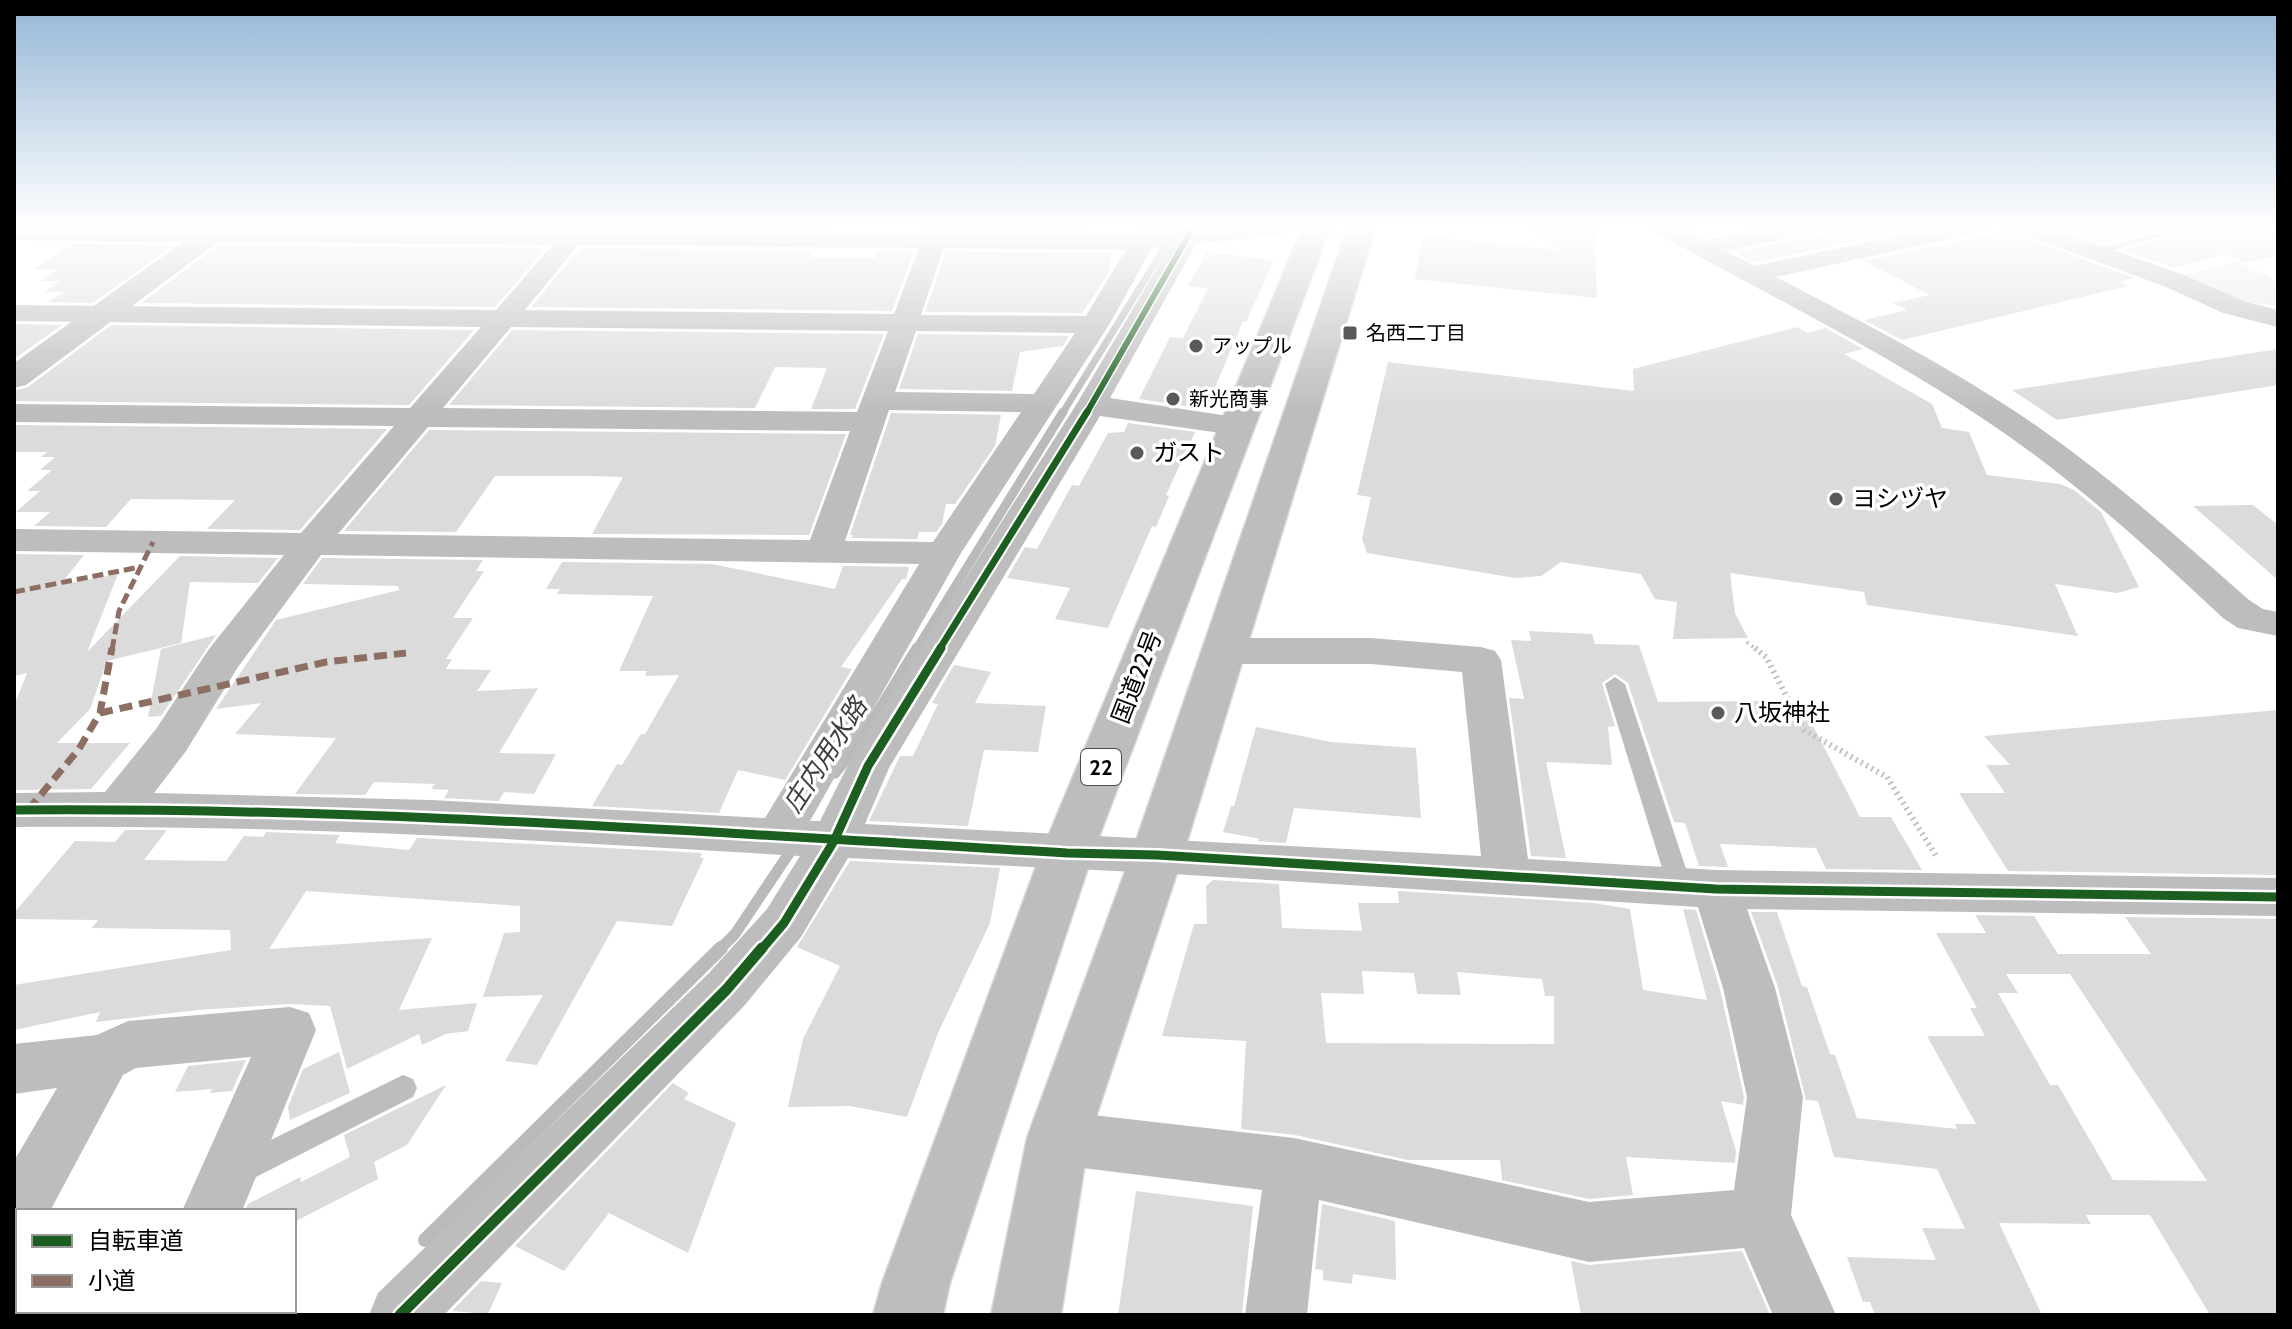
<svg xmlns="http://www.w3.org/2000/svg" width="2292" height="1329" font-family="Cabin,'Noto Sans JP',sans-serif">
  <style>
    .green { fill: #e8e8e8 }
    .lines { fill: none; stroke-linecap: round; stroke-linejoin: round }
    .stream-far3 { stroke: #bababa; stroke-width: 7 }
    .stream-far2 { stroke: #bababa; stroke-width: 9 }
    .stream-far1 { stroke: #bababa; stroke-width: 11 }
    .stream { stroke: #bababa; stroke-width: 14 }
    .building { fill: #dbdbdb; fill-rule: evenodd }
    .trunk-casing { stroke: #dbdbdb; stroke-width: 3 }
    .path-far1 { stroke: #c2c2c2; stroke-width: 4; stroke-dasharray: 2 4; stroke-linecap: butt }
    .path { stroke: #c2c2c2; stroke-width: 6; stroke-dasharray: 2 4; stroke-linecap: butt }
    .service { fill: #bdbdbd; fill-rule: evenodd }
    .minor { fill: #bdbdbd; fill-rule: evenodd }
    .tertiary { fill: #bdbdbd; fill-rule: evenodd }
    .trunk { fill: #bdbdbd; fill-rule: evenodd }
    .quiet-far1 { stroke: #8d6e63; stroke-width: 5; stroke-dasharray: 11 5; stroke-linecap: butt }
    .quiet { stroke: #8d6e63; stroke-width: 7; stroke-dasharray: 13 7; stroke-linecap: butt }
    .cycleway-far3-casing { stroke: #fff; stroke-width: 9 }
    .cycleway-far2-casing { stroke: #fff; stroke-width: 11 }
    .cycleway-far1-casing { stroke: #fff; stroke-width: 14 }
    .cycleway-casing { stroke: #fff; stroke-width: 16 }
    .cycleway-far3 { stroke: #1b5e20; stroke-width: 6 }
    .cycleway-far2 { stroke: #1b5e20; stroke-width: 7 }
    .cycleway-far1 { stroke: #1b5e20; stroke-width: 9 }
    .cycleway { stroke: #1b5e20; stroke-width: 11 }
    .poi-dot { fill: #595959; stroke: #fff; stroke-width: 3 }
    .labels { text-anchor: middle; stroke-width: 7; stroke-linejoin: round; paint-order: stroke }
    .far-poi-label { font-size: 20px; fill: #000; stroke: #fff; text-anchor: start }
    .shield { fill: #fff; stroke: #4c4c4c; stroke-width: 2 }
    .shield-label { font-size: 22px; font-weight: bold; fill: #000 }
    .poi-label { font-size: 24px; fill: #000; stroke: #fff; text-anchor: start }
    .street-label { font-size: 24px; fill: #000; stroke: #fff }
    .water-label { font-size: 26px; font-style: italic; fill: #3d3d3d; stroke: #fff }
  </style>
  <rect width="100%" height="100%" fill="#fff"/>
  <path class="green" d="M2236,261L2278,281V306L2229,300L2178,277Z"/>
  <g class="lines">
    <path class="stream-far3" d="M1062,414L1178,226"/>
    <path class="stream-far2" d="M916,650L1063,412"/>
    <g class="stream-far1">
      <path d="M835,773L860,741L917,648"/>
      <path d="M719,950L735,934L794,846"/>
    </g>
    <path class="stream" d="M425,1240L721,948"/>
  </g>
  <g class="building">
    <path d="M597,226H790L789,228Z"/>
    <path d="M954,226H1088V231L953,230Z"/>
    <path d="M1523,226H1594L1597,298L1414,279L1424,236L1562,250Z"/>
    <path d="M1834,226H1899L1908,230L1763,261L1753,262L1735,252L1822,234L1827,227Z"/>
    <path d="M2079,226H2170L2105,244L2063,229Z"/>
    <path d="M2204,226H2278V255L2246,263L2225,254L2173,268L2124,250Z"/>
    <path d="M2007,231L2134,278L2120,282L2128,286L1902,340L1864,320L1907,310L1893,303L1930,295L1864,261Z"/>
    <path d="M73,244L174,245L93,303L48,302L64,292H45L60,281H41L58,269H33Z"/>
    <path d="M219,245L546,248L495,307L141,303Z"/>
    <path d="M580,248L814,250L810,258H875L879,251H914L892,311L531,307Z"/>
    <path d="M946,251L1110,253V271L1082,313L925,312Z"/>
    <path d="M1207,252L1274,260L1246,322L1243,321L1206,409L1139,399L1170,337L1183,338L1208,288L1188,286Z"/>
    <path d="M17,324L62,325L14,359V326Z"/>
    <path d="M111,325L474,330L409,405L14,401V391L28,387Z"/>
    <path d="M1798,327L1807,333L1826,328L1863,349L1844,354L1932,404L1942,428L1969,432L1987,475L2060,484L2074,490L2101,512L2139,587L2117,593L2055,584L2078,636L1867,605L1864,592L1730,573L1735,613L1748,638L1673,639L1677,602L1655,599L1641,574L1561,562L1541,576L1515,578L1367,553L1362,539L1371,497L1357,495L1388,362L1634,391L1633,369Z"/>
    <path d="M512,330L884,334L855,409H811L827,368L775,367L755,408L449,405Z"/>
    <path d="M918,334L1069,336L1063,346L1020,352L1012,391L899,389Z"/>
    <path d="M2278,349V385L2057,420L2012,390Z"/>
    <path d="M891,413L1008,415H1001L995,446L955,504H946L942,524L936,532H919L917,539L852,538L853,535H850Z"/>
    <path d="M1128,423L1195,432L1166,495L1169,496L1156,527L1152,526L1108,628L1055,619L1070,588L1007,578L1025,547L1037,549L1072,485L1079,486L1108,433L1124,432Z"/>
    <path d="M14,425L387,429L300,530L207,529L235,500L131,499L106,527L34,526L50,512H16L40,491H27L52,470H40L55,457H41L47,452H14Z"/>
    <path d="M429,430L846,434L809,535L592,534L623,477L590,476H495L456,532L344,531Z"/>
    <path d="M2253,505L2278,525V580L2193,506Z"/>
    <path d="M14,554L84,555L60,585L118,574L87,652L180,556L278,558L258,583L190,582L181,643L107,661L90,709L57,743H130L91,789L14,790V706L27,673L14,676Z"/>
    <path d="M322,558L483,560L476,571H484L453,618H473L446,659H452L446,669L491,670L477,691L538,688L499,753L556,754L534,794L504,792L499,801L444,798L449,790L431,789L435,784L374,782L365,795L295,794L336,738L235,734L261,703L216,709L276,620L399,590L398,586L303,584Z"/>
    <path d="M562,562L712,564L835,589L843,566L909,567L906,579H902L841,667L852,669L785,780L738,770L719,813L592,806L617,764L622,765L641,734H645L679,675L645,676L647,671H619L653,596L557,594L560,589H546Z"/>
    <path d="M1529,631L1592,634L1595,644L1639,645L1658,702L1766,701L1775,718H1809L1860,817H1891L1922,870L1826,869L1816,848L1720,844L1728,867L1699,866L1685,823L1674,822L1628,683L1615,674L1602,683L1615,726L1608,727L1612,765L1546,762L1566,858L1531,856L1509,698L1524,699L1511,640L1531,641Z"/>
    <path d="M216,635L161,716L148,717L161,649Z"/>
    <path d="M954,665L991,672L975,703L1046,706L1038,752L984,750L968,826L869,821L900,756H913L938,704L932,703Z"/>
    <path d="M2278,710V875L2008,871L1959,793H2005L1986,765H2010L1984,736Z"/>
    <path d="M1256,727L1331,742L1416,748L1421,818L1294,808L1286,843L1257,841L1260,839L1223,832L1231,806H1234Z"/>
    <path d="M125,830H167L144,860L226,861L244,836L263,837L266,832L340,835L335,843L409,850L417,838L702,853L700,858H704L672,926L617,921L537,1065L505,1061L543,995L483,997L504,933L520,932V906L306,891L269,949L432,938L399,1010L477,1003L468,1031L446,1034L422,1045L419,1034L347,1069L330,1006L290,1004L198,1010L96,1022L100,1012L14,1030V985L231,950L230,930L92,928L98,920L14,919V913L75,841L115,842Z"/>
    <path d="M850,861L1000,868L990,923L938,1033L907,1117L850,1106L788,1107L803,1039L840,966L797,947Z"/>
    <path d="M1213,880L1279,884L1282,928L1362,931L1358,903H1399L1398,891L1594,903L1630,909L1643,990L1707,1000L1683,909L1696,910L1720,989L1744,1097L1743,1105L1721,1101L1736,1151L1735,1163L1626,1157L1633,1195L1589,1199L1502,1180L1500,1160H1408L1295,1135L1241,1129L1246,1041L1162,1036L1194,924H1207L1206,886ZM1362,971L1414,973L1417,994L1461,995L1457,972L1542,979L1545,996H1554V1044L1326,1043L1321,993L1364,994Z"/>
    <path d="M1751,912H1777L1802,986L1807,987L1830,1054L1835,1055L1857,1118L1957,1129L1955,1124H1976L1927,1036H1985L1970,1008H1977L1936,933H1986L1975,915L2034,916L2058,954H2151L2125,917L2278,919V1315H2210L2150,1215H2086L2091,1224L1999,1223L2042,1315H1875L1870,1302H1863L1847,1257L1936,1260L1922,1228L1965,1229L1937,1169L1834,1157L1818,1101L1806,1100L1778,987ZM2006,974H2070L2207,1181L2113,1180L2058,1085H2050L1998,993H2018Z"/>
    <path d="M339,1052L350,1093L290,1120L288,1107L303,1069Z"/>
    <path d="M246,1060L232,1091L210,1093L212,1089L175,1092L188,1066Z"/>
    <path d="M673,1083L689,1093L684,1099L736,1123L688,1253L609,1213L564,1271L515,1246Z"/>
    <path d="M446,1085L407,1145L374,1162L378,1179L294,1222V1211H245L248,1204L300,1177L301,1182L350,1157L344,1135Z"/>
    <path d="M1136,1191L1253,1206L1242,1315H1118Z"/>
    <path d="M1322,1204L1395,1221L1396,1280L1353,1274L1352,1284L1323,1280V1270L1315,1269Z"/>
    <path d="M1742,1251L1770,1315H1581L1571,1261L1589,1265Z"/>
    <path d="M481,1281L502,1283L488,1314L452,1311Z"/>
  </g>
  <g class="lines">
    <defs>
      <g id="trunk">
        <path d="M1303,226H1331L1093,853L950,1283L943,1315H873L882,1283L1041,853Z"/>
        <path d="M1348,226H1376L1183,855L1089,1138L1061,1315H991L1027,1138L1131,855Z"/>
      </g>
    </defs>
    <use href="#trunk" class="trunk-casing"/>
    <path class="path-far1" d="M1747,642L1757,650"/>
    <path class="path" d="M1755,648L1766,657L1804,730L1887,777L1936,856"/>
    <g class="service">
      <path d="M2181,226H2201L2092,256L2086,252Z"/>
      <path d="M1615,677L1625,684L1692,887L1688,894L1680,897L1672,894L1668,887L1605,684Z"/>
      <path d="M403,1075L413,1079L417,1088L413,1097L252,1179L242,1183L232,1179L228,1169L232,1159Z"/>
    </g>
    <g class="minor">
      <path d="M569,226H594L525,310L894,314L927,226H951L921,315L1086,316L1140,226H1164L1109,325L961,553L810,821H820L853,755L1076,405L1182,226H1206L1110,398L1235,417L1246,419L1251,426L1246,433L1235,435L1100,416L889,768L865,824L1481,856L1462,672L1371,664H1223L1209,660L1203,651L1209,642L1223,638H1371L1481,647L1495,651L1501,660L1528,859L1716,870L2278,878V916L1747,909L1775,988L1803,1097L1791,1215L1836,1315H1773L1744,1248L1589,1262L1319,1200L1307,1315H1245L1262,1190L1058,1165L1038,1157L1030,1138L1038,1119L1058,1111L1294,1138L1589,1202L1734,1190L1747,1097L1723,988L1698,907L1157,873L848,858L801,937L744,1006L444,1315H369L378,1293L708,974L767,909L800,856C538,840 277,824 14,827V793L105,792L156,729L209,649L284,555L14,551V529L301,533L394,426L14,422V404L410,408L481,327L14,321V305L496,310ZM511,327L888,331L857,412L443,408ZM916,331L1075,333L1034,394L895,392ZM889,410L1021,412L933,542L845,541ZM428,427L850,431L810,540L338,534ZM321,555L919,564L765,818L431,800L154,793L186,751L238,667Z"/>
      <path d="M1650,226H1680L1706,240L1775,226H1824L1821,231L1726,251L1755,266L1943,226H1989L1986,231L1977,233L1776,277C1866,324 1958,371 2041,429C2115,481 2182,541 2249,600L2263,609L2278,612V636L2238,628L2223,618C2147,547 2071,477 1985,420C1879,349 1764,293 1653,231Z"/>
      <path d="M2011,226H2046L2184,275L2243,301L2278,310V327L2223,313L2166,287L2014,231Z"/>
      <path d="M290,1007L309,1013L316,1030L242,1211H182L251,1057L136,1068L123,1075L50,1211H18V1245L14,1247V1161L57,1088L14,1094V1044L97,1035L128,1021Z"/>
      <path d="M150,1311H213L212,1315H149Z"/>
    </g>
    <path class="tertiary" d="M14,226L1141,234L1211,226H1297L1293,232L1283,234L1141,250L218,242L26,385L14,388V363L183,242L14,240Z"/>
    <use href="#trunk" class="trunk"/>
    <g class="quiet-far1">
      <path d="M14,592L140,567"/>
      <path d="M112,650L119,611L153,542"/>
    </g>
    <g class="quiet">
      <path d="M100,713L326,662L406,653"/>
      <path d="M28,810L79,749L100,713L112,648"/>
    </g>
    <defs>
      <path id="cycleway-far3" d="M1086,414L1194,226"/>
      <path id="cycleway-far2" d="M939,650L1087,412"/>
      <g id="cycleway-far1">
        <path d="M14,810C365,807 716,833 1067,853L1157,855L1716,889L2278,897"/>
        <path d="M761,950L784,923L834,841L868,766L941,648"/>
      </g>
      <path id="cycleway" d="M400,1315L726,990L762,948"/>
    </defs>
    <use href="#cycleway-far3" class="cycleway-far3-casing"/>
    <use href="#cycleway-far2" class="cycleway-far2-casing"/>
    <use href="#cycleway-far1" class="cycleway-far1-casing"/>
    <use href="#cycleway" class="cycleway-casing"/>
    <use href="#cycleway-far3" class="cycleway-far3"/>
    <use href="#cycleway-far2" class="cycleway-far2"/>
    <use href="#cycleway-far1" class="cycleway-far1"/>
    <use href="#cycleway" class="cycleway"/>
  </g>
  <linearGradient id="sky" x2="0" y2="1"><stop stop-color="#95b6d6"/><stop offset="0.55" stop-color="#fff"/><stop offset="1" stop-color="#fff" stop-opacity="0"/></linearGradient>
  <rect width="2292" height="412" fill="url(#sky)"/>
  <g class="poi-dot">
    <rect x="1342" y="325" width="16" height="16" rx="4"/>
    <circle cx="1196" cy="346" r="8"/>
    <circle cx="1173" cy="399" r="8"/>
    <circle cx="1137" cy="453" r="8"/>
    <circle cx="1836" cy="499" r="8"/>
    <circle cx="1718" cy="713" r="8"/>
  </g>
  <g class="labels">
    <g class="far-poi-label">
      <text x="1366" y="340">名西二丁目</text>
      <text x="1212" y="353">アップル</text>
      <text x="1189" y="406">新光商事</text>
    </g>
    <rect class="shield" x="1081" y="749" width="40" height="36" rx="6"/>
    <g class="shield-label">
      <text x="1101" y="775">22</text>
    </g>
    <g class="poi-label">
      <text x="1153" y="461">ガスト</text>
      <text x="1852" y="507">ヨシヅヤ</text>
      <text x="1734" y="721">八坂神社</text>
    </g>
    <g class="street-label">
      <text transform="translate(1137 677) rotate(-69)" y="8">国道22号</text>
    </g>
    <g class="water-label">
      <text transform="translate(825 755) rotate(-57)" y="9">庄内用水路</text>
    </g>
  </g>
  <rect width="2292" height="1329" fill="none" stroke="#000000" stroke-width="32"/>
  <rect x="16" y="1209" width="280" height="104" fill="#ffffff" stroke="#999999" stroke-width="2"/>
  <rect x="32" y="1235" width="40" height="12" fill="#1b5e20" stroke="#999999" stroke-width="2"/>
  <text x="88" y="1249" font-size="24" fill="#000000">自転車道</text>
  <rect x="32" y="1275" width="40" height="12" fill="#8d6e63" stroke="#999999" stroke-width="2"/>
  <text x="88" y="1289" font-size="24" fill="#000000">小道</text>
</svg>
